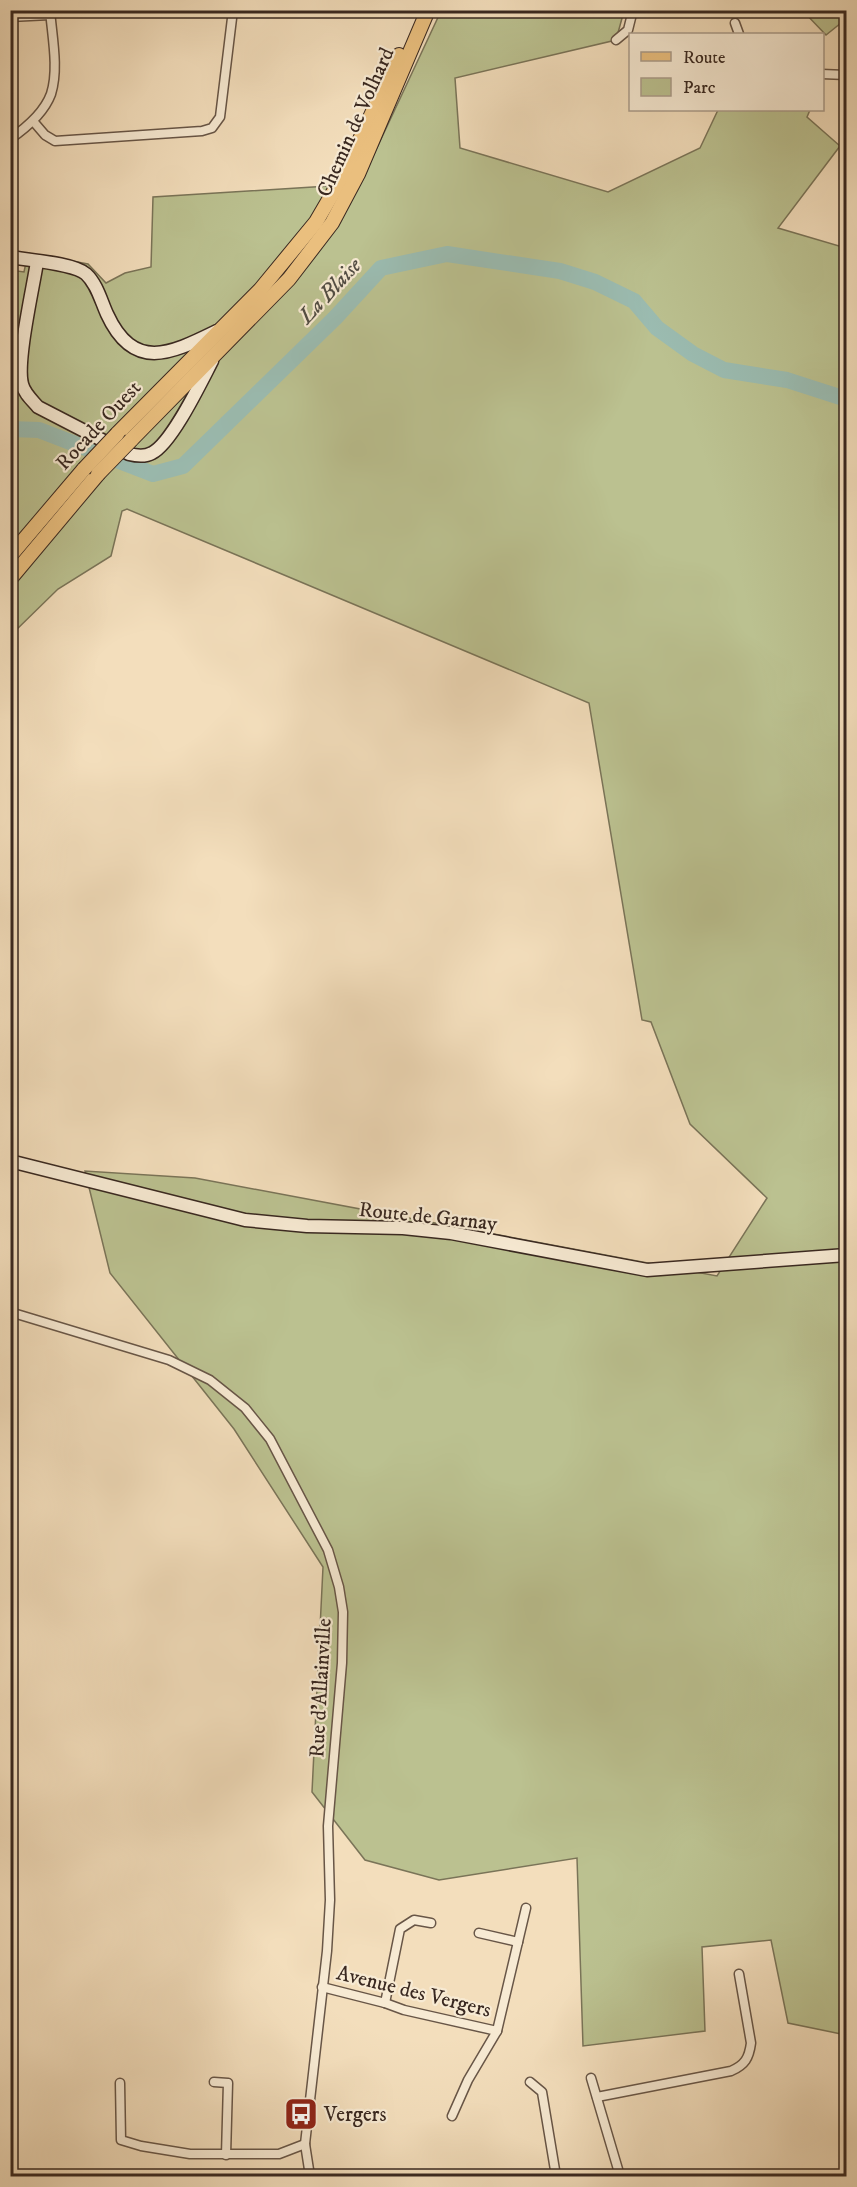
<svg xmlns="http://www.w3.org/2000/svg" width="857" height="2187" font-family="'IM FELL DW Pica',serif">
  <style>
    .green { fill: #bbc190; stroke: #7a7458; stroke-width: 1.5 }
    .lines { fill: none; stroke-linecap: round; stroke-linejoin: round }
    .river { stroke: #9bbcb1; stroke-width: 16 }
    .street-casing { stroke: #685647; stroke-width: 11 }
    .secondary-casing { stroke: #392820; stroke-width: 15 }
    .primary-casing { stroke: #392820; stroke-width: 16 }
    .street { stroke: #f7ead3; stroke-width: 8 }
    .secondary { stroke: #f7ead3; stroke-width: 12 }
    .primary { stroke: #eabf7e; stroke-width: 14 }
    .primary-bridge-casing { stroke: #392820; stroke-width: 16; stroke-linecap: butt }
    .primary-bridge { stroke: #eabf7e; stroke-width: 14 }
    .labels { text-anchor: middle; stroke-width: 4.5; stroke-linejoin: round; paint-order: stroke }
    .street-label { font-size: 21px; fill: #392820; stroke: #f7ead3 }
    .poi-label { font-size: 21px; fill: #392820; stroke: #f7ead3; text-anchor: start }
    .water-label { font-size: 22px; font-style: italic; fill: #524d44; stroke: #f7ead3 }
  </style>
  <rect width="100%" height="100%" fill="#f3debc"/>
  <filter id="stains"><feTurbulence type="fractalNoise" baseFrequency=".00333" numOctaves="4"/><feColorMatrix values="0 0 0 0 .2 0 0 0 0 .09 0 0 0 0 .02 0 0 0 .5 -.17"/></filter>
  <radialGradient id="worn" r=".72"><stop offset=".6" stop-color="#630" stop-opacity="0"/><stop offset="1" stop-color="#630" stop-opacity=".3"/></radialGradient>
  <g class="green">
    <path d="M303,11V10L341,11C332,19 313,17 301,15Z"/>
    <path d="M441,11H624L616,40L455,78L460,148L608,192L700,148L718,110H810L807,117L840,146L778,228L846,248V2035L788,2023L771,1940L702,1947L705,2031L583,2046L577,1858L439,1880L365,1860L312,1792L323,1567L234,1429L110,1273L85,1171L195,1178L717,1276L767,1198L690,1124L651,1022L642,1020L589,703L127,509L122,511L111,556L58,589L11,635L10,270L24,272L28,253L88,264L106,283L125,273L151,267L153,197L360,184Z"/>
    <path d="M803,11H846V19L826,35Z"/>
  </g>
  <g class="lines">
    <path class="river" d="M10,429L39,430L153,474L183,466L335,318L381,268L447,254L560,271L595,282L634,301L657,328L693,354L724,370L787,380L846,399"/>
    <defs>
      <g id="street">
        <path d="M10,17L50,15"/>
        <path d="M735,23L739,34"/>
        <path d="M616,40L628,30L633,10"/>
        <path d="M822,74L846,75"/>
        <path d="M33,121L45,135L55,141L202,131L212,128L220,117L233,10"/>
        <path d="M10,139C26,128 44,113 51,94C59,69 52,36 50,10"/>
        <path d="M10,1312L169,1360L210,1380L245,1408L270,1439L328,1550L339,1587L343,1612L342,1663L328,1826L330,1900L327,1951L305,2144L310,2176"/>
        <path d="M479,1933L518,1942"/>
        <path d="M322,1987L385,2003L404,2010L497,2031"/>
        <path d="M385,2003L400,1929L414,1920L431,1923"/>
        <path d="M591,2078L620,2176"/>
        <path d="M214,2082L228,2083L226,2155"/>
        <path d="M530,2082L542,2092L556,2176"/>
        <path d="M120,2083L121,2140L141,2146L190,2154H279L305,2144"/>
        <path d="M597,2097L731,2071C745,2065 749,2058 751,2043L739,1974"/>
        <path d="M452,2116L468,2080L497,2031L526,1908"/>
      </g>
      <g id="secondary">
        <path d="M10,257C27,260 74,263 86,274C97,284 101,301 107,314C134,373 172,353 217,331"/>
        <path d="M37,262C33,288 16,362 22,384C24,393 32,400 38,407L129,454C137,456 145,457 152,453C172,443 201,382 212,361"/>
        <path d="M10,1161L245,1220L307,1226L403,1228L451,1233L647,1270L846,1255"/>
      </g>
      <g id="primary">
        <path d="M117,434L260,290L316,222L344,174L399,55"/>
        <path d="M131,440L289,279L332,223L358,174L428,10"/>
        <path d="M10,556L84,469"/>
        <path d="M10,579L98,474"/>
      </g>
    </defs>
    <use href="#street" class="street-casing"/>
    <use href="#secondary" class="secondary-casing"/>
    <use href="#primary" class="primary-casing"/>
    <use href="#street" class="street"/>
    <use href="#secondary" class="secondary"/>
    <use href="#primary" class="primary"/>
    <defs>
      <g id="primary-bridge">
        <path d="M84,469L117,434"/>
        <path d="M98,474L131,440"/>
      </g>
    </defs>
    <use href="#primary-bridge" class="primary-bridge-casing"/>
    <use href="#primary-bridge" class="primary-bridge"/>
  </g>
  <defs>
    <symbol id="bus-square" viewBox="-11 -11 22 22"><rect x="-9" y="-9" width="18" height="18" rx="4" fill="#8f2418" stroke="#f7ead3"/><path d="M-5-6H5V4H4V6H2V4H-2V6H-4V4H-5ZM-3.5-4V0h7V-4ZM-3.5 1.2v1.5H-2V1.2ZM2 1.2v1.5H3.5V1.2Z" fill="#fff"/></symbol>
  </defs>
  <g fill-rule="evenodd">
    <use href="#bus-square" x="282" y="2095" width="38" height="38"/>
  </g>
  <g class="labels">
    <g class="street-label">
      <text transform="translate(355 122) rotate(-66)" y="7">Chemin de Volhard</text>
      <text transform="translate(98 425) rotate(-47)" y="7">Rocade Ouest</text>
      <text transform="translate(428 1216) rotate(6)" y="7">Route de Garnay</text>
      <text transform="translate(320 1688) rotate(-87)" y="7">Rue d'Allainville</text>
      <text transform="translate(414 1991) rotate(14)" y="7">Avenue des Vergers</text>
    </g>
    <g class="poi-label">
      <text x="324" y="2121">Vergers</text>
    </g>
    <g class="water-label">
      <text transform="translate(329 290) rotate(-47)" y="8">La Blaise</text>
    </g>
  </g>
  <rect width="857" height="2187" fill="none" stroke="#f3debc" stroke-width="36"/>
  <rect x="12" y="12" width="833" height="2163" fill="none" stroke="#392820" stroke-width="3"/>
  <rect x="18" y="18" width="821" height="2151" fill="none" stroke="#392820" stroke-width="1.5"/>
  <rect x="629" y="33" width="195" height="78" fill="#f7ead3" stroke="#ab9c8b" stroke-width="1.5"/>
  <rect x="641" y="52" width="30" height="9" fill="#eabf7e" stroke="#ab9c8b" stroke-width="1.5"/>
  <text x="683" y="63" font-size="18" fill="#392820">Route</text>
  <rect x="641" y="78" width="30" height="18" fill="#bbc190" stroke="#ab9c8b" stroke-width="1.5"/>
  <text x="683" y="93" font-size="18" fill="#392820">Parc</text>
  <rect width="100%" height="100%" filter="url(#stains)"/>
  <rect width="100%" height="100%" fill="url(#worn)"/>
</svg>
